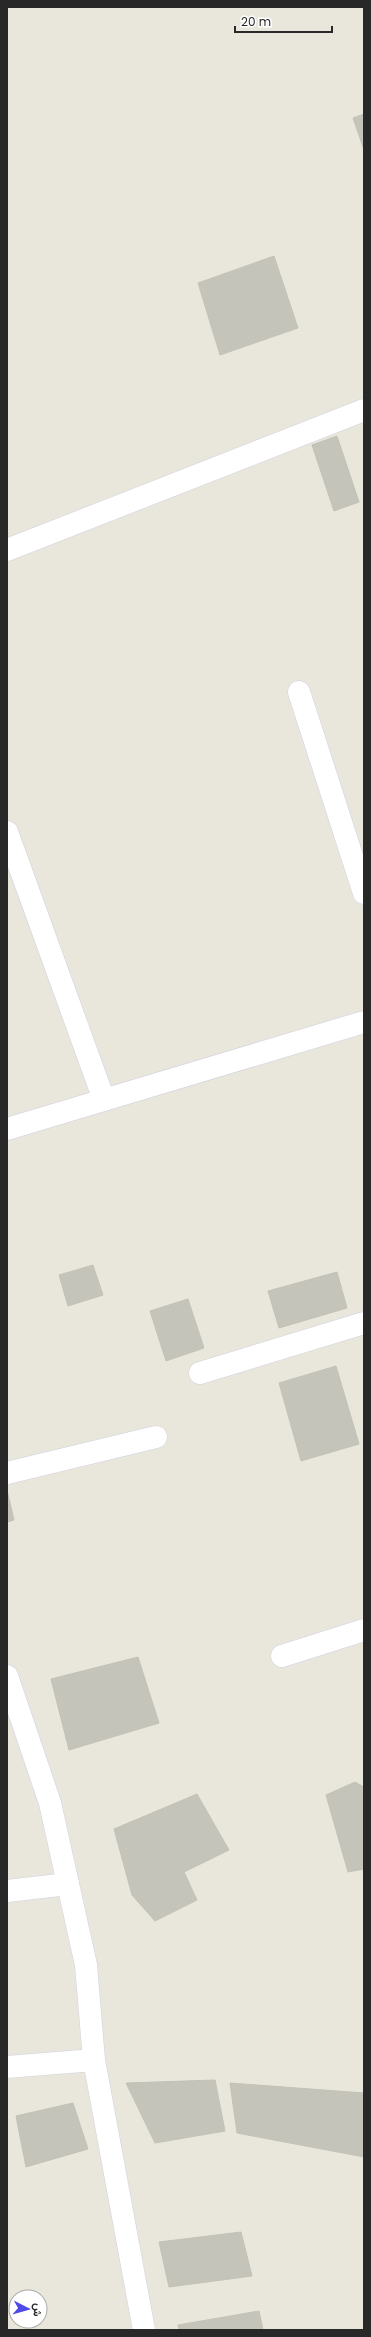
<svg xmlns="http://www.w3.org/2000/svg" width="371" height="2337" font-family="Poppins,Vazirmatn,sans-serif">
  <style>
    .building { fill: #c5c4ba; stroke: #c4c2b5 }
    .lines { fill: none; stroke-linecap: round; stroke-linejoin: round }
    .street-casing { stroke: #d1d1e0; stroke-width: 23 }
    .street { stroke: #fff; stroke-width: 22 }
  </style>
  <rect width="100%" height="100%" fill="#e9e6db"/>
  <g class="building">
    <path d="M364,114V150L353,118Z"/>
    <path d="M274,256L298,328L220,355L198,283Z"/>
    <path d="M337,436L359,502L334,511L312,445Z"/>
    <path d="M93,1265L103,1295L68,1306L59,1275Z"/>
    <path d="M337,1272L347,1308L279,1328L268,1291Z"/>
    <path d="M188,1299L204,1348L166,1361L150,1311Z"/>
    <path d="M336,1366L359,1444L301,1461L279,1383Z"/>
    <path d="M7,1490L14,1520L7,1522Z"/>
    <path d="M138,1657L159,1723L69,1750L51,1679Z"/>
    <path d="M355,1782L364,1787V1869L348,1872L326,1795Z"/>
    <path d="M197,1794L229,1850L184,1872L197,1900L155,1921L132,1895L114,1829Z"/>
    <path d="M215,2080L225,2131L155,2143L126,2083Z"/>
    <path d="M230,2083L364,2093V2157L237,2133Z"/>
    <path d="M73,2103L88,2149L26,2167L16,2116Z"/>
    <path d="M241,2232L252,2276L169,2287L159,2242Z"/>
    <path d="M259,2311L263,2330H179L178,2325Z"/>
  </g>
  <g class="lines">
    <defs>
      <g id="street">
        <path d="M7,550L364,410"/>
        <path d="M299,692L364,893"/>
        <path d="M7,832L104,1100"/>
        <path d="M7,1129L364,1022"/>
        <path d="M200,1373L364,1323"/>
        <path d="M7,1473L156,1437"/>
        <path d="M282,1656L364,1630"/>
        <path d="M7,1676L50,1803L86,1965L94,2060L144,2330"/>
        <path d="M7,1891L68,1884"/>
        <path d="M7,2067L94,2060"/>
      </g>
    </defs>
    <use href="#street" class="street-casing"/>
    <use href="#street" class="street"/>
  </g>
  <rect width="371" height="2337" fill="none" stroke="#282828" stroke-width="16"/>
  <g transform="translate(28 2309) rotate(96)"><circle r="19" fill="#ffffff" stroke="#a9a9a9"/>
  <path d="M0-3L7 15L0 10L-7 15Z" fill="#4d4ae8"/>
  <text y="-6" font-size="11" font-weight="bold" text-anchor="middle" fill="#282828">ش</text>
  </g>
  <path d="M235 26v6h97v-6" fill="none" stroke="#282828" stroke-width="2"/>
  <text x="241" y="26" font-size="12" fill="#282828" stroke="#ffffff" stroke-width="3" paint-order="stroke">20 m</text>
</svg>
